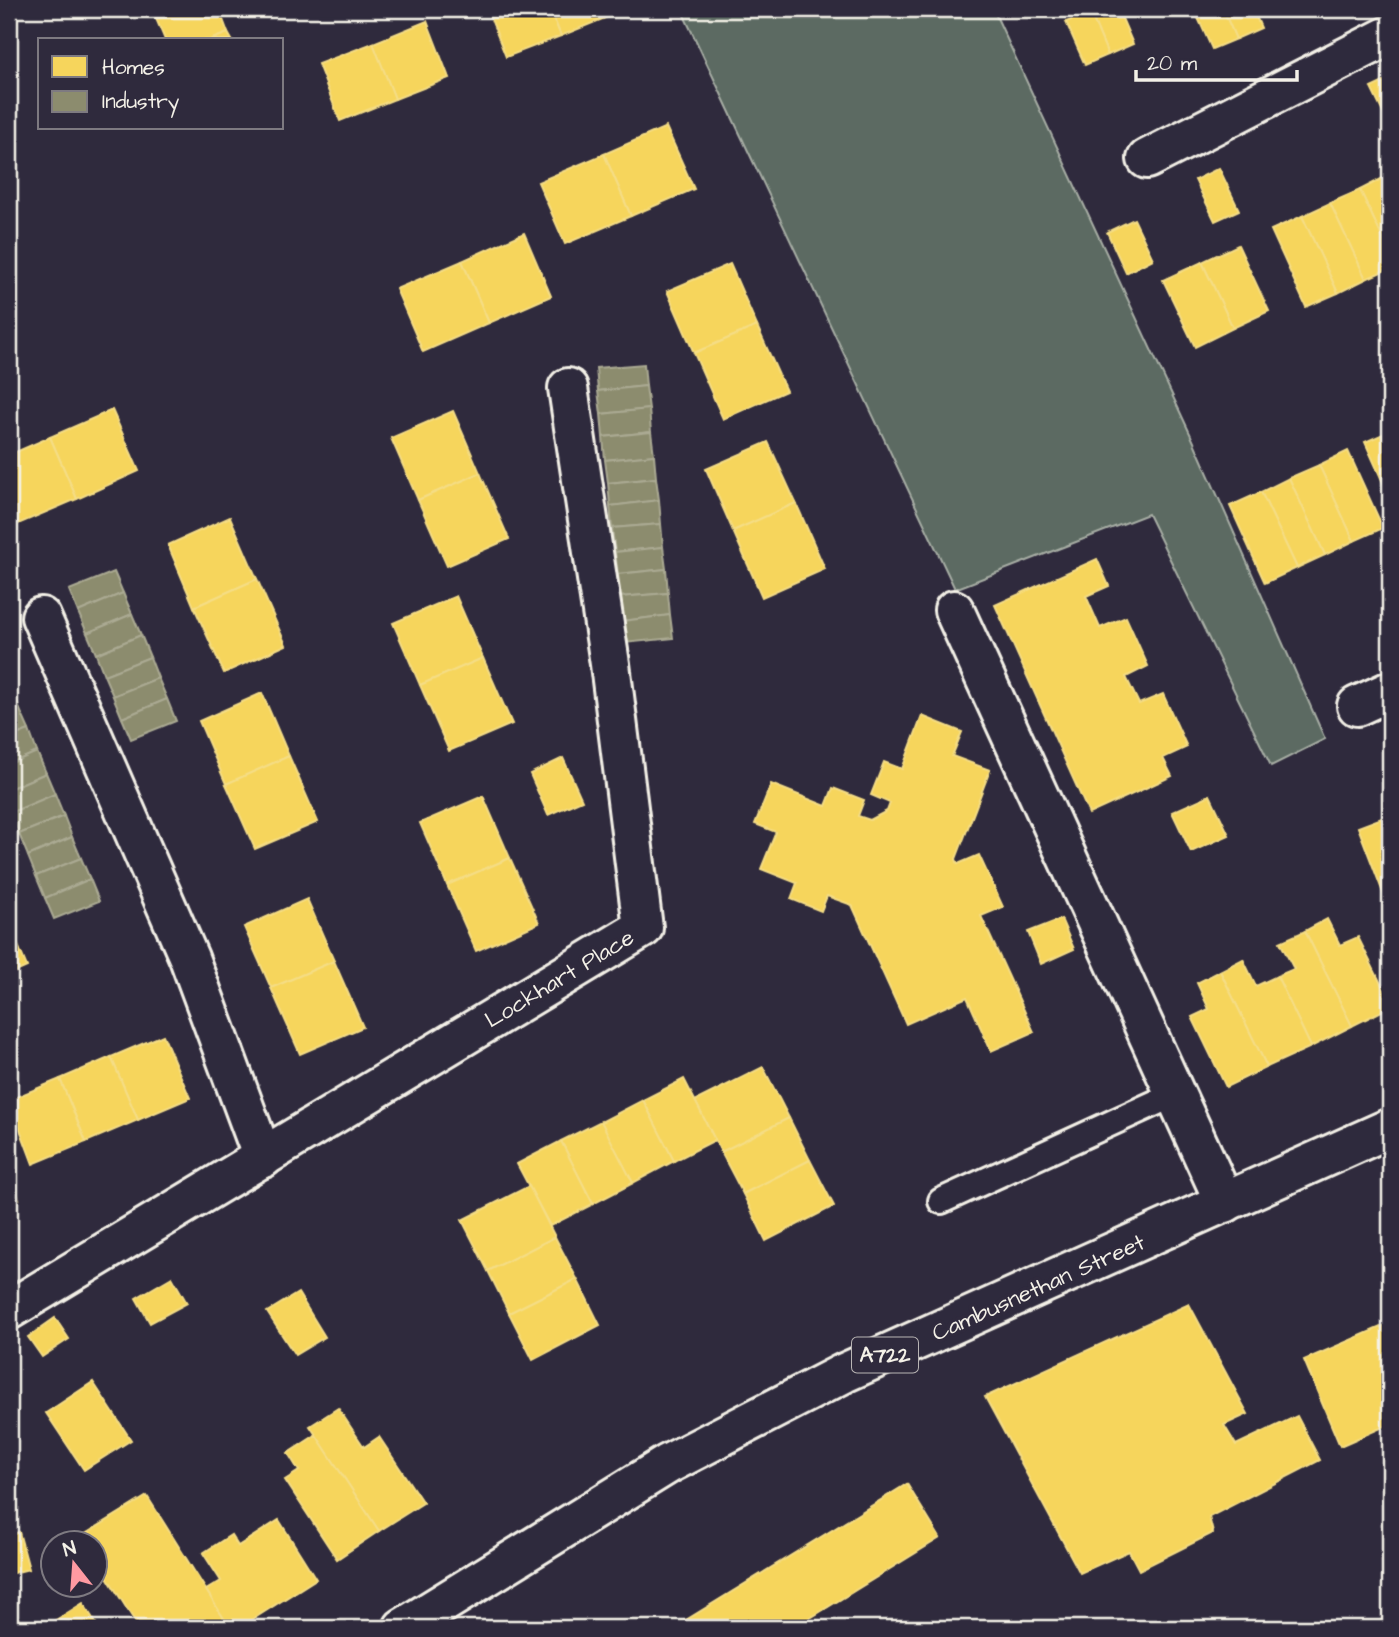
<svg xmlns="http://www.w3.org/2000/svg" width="1399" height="1637" font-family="'Architects Daughter',sans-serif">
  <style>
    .green { fill: #5b6b62; stroke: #a8aea5; stroke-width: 2 }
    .homes { fill: #f6d55c; stroke: #f5dd86; stroke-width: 2 }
    .industry { fill: #8c8c6e; stroke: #abaa93; stroke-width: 2 }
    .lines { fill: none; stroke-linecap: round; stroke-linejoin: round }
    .service-casing { stroke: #f4f1e8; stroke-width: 30 }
    .minor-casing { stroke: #f4f1e8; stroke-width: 44 }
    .primary-casing { stroke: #f4f1e8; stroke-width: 44 }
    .service { stroke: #2f2a3d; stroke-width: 24 }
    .minor { stroke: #2f2a3d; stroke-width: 38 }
    .primary { stroke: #2f2a3d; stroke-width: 38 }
    .labels { text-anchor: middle; stroke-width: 7; stroke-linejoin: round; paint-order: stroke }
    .shield { fill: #2f2a3d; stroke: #b9b5b5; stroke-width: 2 }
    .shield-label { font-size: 21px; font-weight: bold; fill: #f4f1e8 }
    .street-label { font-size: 23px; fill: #f4f1e8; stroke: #2f2a3d }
  </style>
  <rect width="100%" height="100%" fill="#2f2a3d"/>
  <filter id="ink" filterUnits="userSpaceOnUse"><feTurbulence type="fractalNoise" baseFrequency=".0143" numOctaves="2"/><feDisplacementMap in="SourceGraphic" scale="14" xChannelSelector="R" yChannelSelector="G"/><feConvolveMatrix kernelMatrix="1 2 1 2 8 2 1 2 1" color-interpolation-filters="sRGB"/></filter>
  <g filter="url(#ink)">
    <path class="green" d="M681,9H993L1193,440L1325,739L1271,766L1148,514L955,589Z"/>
    <g class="homes">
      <path d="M152,9H219L228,33L210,40H165Z"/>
      <path d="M487,9H550L561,36L506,57Z"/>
      <path d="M550,9H613L615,14L561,36Z"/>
      <path d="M1097,9H1118L1133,44L1108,55L1090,12Z"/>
      <path d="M1194,9H1223L1236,39L1212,49Z"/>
      <path d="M1223,9H1253L1261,28L1236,39Z"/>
      <path d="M1090,12L1108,55L1085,65L1066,22Z"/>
      <path d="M427,21L449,78L395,99L373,43Z"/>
      <path d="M228,33L232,40H210Z"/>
      <path d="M373,43L395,99L340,121L318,64Z"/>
      <path d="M1390,79V127L1371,88Z"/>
      <path d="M666,127L694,189L631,216L604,154Z"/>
      <path d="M604,154L631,216L565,244L538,182Z"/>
      <path d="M1219,168L1239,210L1215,221L1195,180Z"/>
      <path d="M1389,175L1390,179V254L1360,190Z"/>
      <path d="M1360,190L1390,254V268L1366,279L1330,203Z"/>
      <path d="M1330,203L1366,279L1338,293L1302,216Z"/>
      <path d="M1302,216L1338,293L1306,307L1271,230Z"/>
      <path d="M1134,219L1153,259L1126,273L1107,232Z"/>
      <path d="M524,233L551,296L489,323L462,261Z"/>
      <path d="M1238,245L1269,311L1233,328L1202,262Z"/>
      <path d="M462,261L489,323L423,352L396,289Z"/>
      <path d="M1202,262L1233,328L1195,347L1163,280Z"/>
      <path d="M730,264L757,326L694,353L667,291Z"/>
      <path d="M757,326L786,391L723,419L694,353Z"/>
      <path d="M112,410L139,471L77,499L50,437Z"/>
      <path d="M453,411L480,473L418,500L391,438Z"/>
      <path d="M1390,431V498L1365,442Z"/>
      <path d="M50,437L77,499L11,527L9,521V455Z"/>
      <path d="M768,442L796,503L733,531L706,469Z"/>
      <path d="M1348,451L1383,528L1354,541L1319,465Z"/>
      <path d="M1319,465L1354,541L1325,555L1289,478Z"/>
      <path d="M480,473L509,539L447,566L418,500Z"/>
      <path d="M1289,478L1325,555L1297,568L1261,492Z"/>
      <path d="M1261,492L1297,568L1265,583L1230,506Z"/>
      <path d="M796,503L825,569L762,597L733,531Z"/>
      <path d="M230,517L257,579L194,607L168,545Z"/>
      <path d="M1097,559L1109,586L1086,596L1100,628L1126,617L1148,666L1126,677L1139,704L1163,694L1187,747L1163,758L1172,776L1089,814L995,605Z"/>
      <path d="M257,579L286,645L224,673L194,607Z"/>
      <path d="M456,596L483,658L420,685L393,623Z"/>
      <path d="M483,658L512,724L449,751L420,685Z"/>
      <path d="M262,693L289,756L226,784L199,721Z"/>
      <path d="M922,716L962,732L952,756L990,770L956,859L958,864L979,855L1003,907L981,916L1034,1032L991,1051L967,997L906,1024L852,905L827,896L821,911L791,899L797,883L761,869L776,832L755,824L771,784L826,806L833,788L864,800L858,816L870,820L887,811L890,803L871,795L884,762L902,769Z"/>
      <path d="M289,756L318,822L255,849L226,784Z"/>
      <path d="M563,758L582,800L548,815L530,774Z"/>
      <path d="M1210,795L1229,835L1191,852L1172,812Z"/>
      <path d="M483,796L510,858L447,885L420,823Z"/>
      <path d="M1390,815V911L1358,827Z"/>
      <path d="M510,858L539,923L476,951L447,885Z"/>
      <path d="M307,899L334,961L271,988L244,927Z"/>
      <path d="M1061,919L1074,949L1041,964L1028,932Z"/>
      <path d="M1327,919L1340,945L1358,937L1390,1002V1007L1352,1026L1305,931Z"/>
      <path d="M9,924L27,967L9,975Z"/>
      <path d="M1305,931L1352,1026L1311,1047L1277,976L1294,969L1280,942Z"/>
      <path d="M1243,959L1256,986L1277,976L1311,1047L1267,1067L1220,971Z"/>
      <path d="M334,961L363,1027L300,1054L271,988Z"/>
      <path d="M1220,971L1267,1067L1226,1087L1192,1017L1209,1009L1197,983Z"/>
      <path d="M163,1035L190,1098L138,1120L111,1057Z"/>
      <path d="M111,1057L138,1120L86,1142L60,1079Z"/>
      <path d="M763,1067L789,1118L721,1152L695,1101Z"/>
      <path d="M60,1079L86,1142L33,1164L9,1100Z"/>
      <path d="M684,1079L715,1140L674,1161L643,1100Z"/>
      <path d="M643,1100L674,1161L633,1183L601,1122Z"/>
      <path d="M789,1118L810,1160L743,1194L721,1152Z"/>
      <path d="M601,1121L633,1183L593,1204L561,1141Z"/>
      <path d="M561,1141L593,1204L550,1226L517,1164Z"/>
      <path d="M810,1160L834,1206L766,1241L743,1194Z"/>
      <path d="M9,1175L19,1199L9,1203Z"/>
      <path d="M529,1186L555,1237L488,1271L462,1220Z"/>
      <path d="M555,1237L577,1279L509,1313L488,1271Z"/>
      <path d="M172,1277L187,1303L150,1323L136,1298Z"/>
      <path d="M577,1279L600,1325L533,1360L509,1313Z"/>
      <path d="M298,1293L325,1337L295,1355L267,1312Z"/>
      <path d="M1189,1304L1248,1414L1224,1425L1236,1445L1297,1416L1320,1460L1209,1517L1213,1533L1139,1570L1129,1551L1080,1573L985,1397Z"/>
      <path d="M55,1318L69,1339L42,1357L28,1337Z"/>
      <path d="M1390,1323V1424L1340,1446L1304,1360Z"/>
      <path d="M93,1382L131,1440L84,1470L46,1413Z"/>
      <path d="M338,1408L364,1447L379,1437L423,1503L379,1531L310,1426Z"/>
      <path d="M316,1435L379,1531L337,1559L285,1480L299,1471L288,1453Z"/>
      <path d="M907,1484L940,1538L794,1628H673Z"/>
      <path d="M147,1496L206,1590L230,1628H139L94,1556V1542H86L82,1536Z"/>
      <path d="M279,1520L316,1579L239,1628H230L206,1590L221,1581L203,1553L231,1535L238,1546Z"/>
      <path d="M19,1532L29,1569L9,1574V1535Z"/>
      <path d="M83,1603L99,1628H50L48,1625Z"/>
    </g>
    <g class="industry">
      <path d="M644,364L646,386L598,391L596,368Z"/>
      <path d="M646,386L649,409L601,414L598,391Z"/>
      <path d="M649,409L651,432L603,437L601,414Z"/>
      <path d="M651,432L654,455L605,460L603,437Z"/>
      <path d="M654,455L656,478L608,483L605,460Z"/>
      <path d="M656,478L659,500L610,506L608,483Z"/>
      <path d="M659,500L661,524L612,528L610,506Z"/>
      <path d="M661,524L663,547L615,552L612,528Z"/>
      <path d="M663,547L666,569L618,574L615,552Z"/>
      <path d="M666,569L668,593L620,597L618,574Z"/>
      <path d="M114,572L123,593L78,612L69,590Z"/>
      <path d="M123,593L132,614L87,633L78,612Z"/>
      <path d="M668,593L670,615L622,621L620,597Z"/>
      <path d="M132,614L141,635L96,654L87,633Z"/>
      <path d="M670,615L673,638L624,643L622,621Z"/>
      <path d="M141,635L150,657L104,675L96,654Z"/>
      <path d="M150,657L158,678L113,696L104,675Z"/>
      <path d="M158,678L167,699L122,718L113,696Z"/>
      <path d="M11,688L20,710L9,714V689Z"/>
      <path d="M167,699L176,721L131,739L122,718Z"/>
      <path d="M20,710L29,730L9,738V714Z"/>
      <path d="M29,730L37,752L9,764V738Z"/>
      <path d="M37,752L46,773L9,789V764Z"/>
      <path d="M46,773L55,794L10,813L9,789Z"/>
      <path d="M55,794L64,816L19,834L10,813Z"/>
      <path d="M64,816L72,837L28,856L19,834Z"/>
      <path d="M72,837L81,858L36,876L28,856Z"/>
      <path d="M81,858L90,879L45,898L36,876Z"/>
      <path d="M90,879L99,901L54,919L45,898Z"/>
    </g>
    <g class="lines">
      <defs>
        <path id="service" d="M941,1201L1175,1094"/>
        <g id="minor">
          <path d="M1147,159L1390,35"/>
          <path d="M954,610L1225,1203"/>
          <path d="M41,617L189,958L263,1158"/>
          <path d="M1357,706L1390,691"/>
          <path d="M9,1310L643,928L610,664L568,388"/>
        </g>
        <path id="primary" d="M403,1628L668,1464L844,1373L1390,1128"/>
      </defs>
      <use href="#service" class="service-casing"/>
      <use href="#minor" class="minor-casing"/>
      <use href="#primary" class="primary-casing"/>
      <use href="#service" class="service"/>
      <use href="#minor" class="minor"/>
      <use href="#primary" class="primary"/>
    </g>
  </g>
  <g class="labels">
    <rect class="shield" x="852" y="1337.5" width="66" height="35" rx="5"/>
    <g class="shield-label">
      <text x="885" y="1362">A722</text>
    </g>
    <g class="street-label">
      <text transform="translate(559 978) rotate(-31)" y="8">Lockhart Place</text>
      <text transform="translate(1038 1287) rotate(-24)" y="8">Cambusnethan Street</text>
    </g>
  </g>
  <rect width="1399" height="1637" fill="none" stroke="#2f2a3d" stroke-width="35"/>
  <rect x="18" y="18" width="1364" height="1602" fill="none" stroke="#f4f1e8" stroke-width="2.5" filter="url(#ink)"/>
  <rect x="38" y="38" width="245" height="91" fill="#2f2a3d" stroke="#7e7a81" stroke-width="2"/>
  <rect x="52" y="56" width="35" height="21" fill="#f6d55c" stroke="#7e7a81" stroke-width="2"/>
  <text x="102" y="74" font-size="21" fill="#f4f1e8">Homes</text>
  <rect x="52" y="91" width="35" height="21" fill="#8c8c6e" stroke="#7e7a81" stroke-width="2"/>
  <text x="102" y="108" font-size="21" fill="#f4f1e8">Industry</text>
  <g transform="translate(74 1564) rotate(343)"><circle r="33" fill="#2f2a3d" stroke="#7e7a81" stroke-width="2"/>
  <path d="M0-5L12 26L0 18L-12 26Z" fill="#ff9aa2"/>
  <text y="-10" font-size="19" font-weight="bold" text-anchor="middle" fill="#f4f1e8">N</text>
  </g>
  <path d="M1136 70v10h161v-10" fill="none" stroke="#f4f1e8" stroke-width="3.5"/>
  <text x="1147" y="70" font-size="21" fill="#f4f1e8" stroke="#2f2a3d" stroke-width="5" paint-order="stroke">20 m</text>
</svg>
